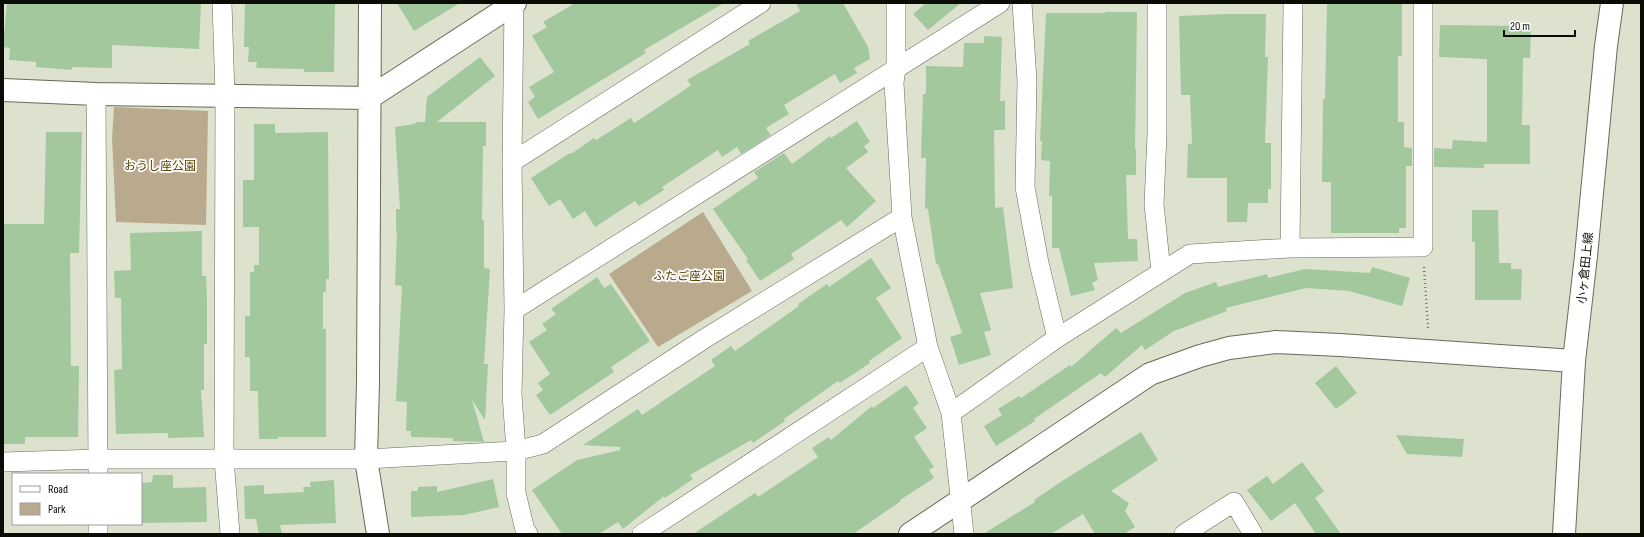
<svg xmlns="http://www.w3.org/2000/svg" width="1644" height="537" viewBox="0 0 1644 537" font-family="'Sofia Sans Condensed','Noto Sans JP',sans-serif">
	<rect width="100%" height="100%" fill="#dce2ce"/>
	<path fill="#baaa8d" d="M 114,107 L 208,111 L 206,225 L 116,222 L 112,138 Z
		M 703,212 L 752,291 L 658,347 L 609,274 Z"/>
	<path fill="#a3c89d" d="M 7,3 L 201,3 L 199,49 L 112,45 L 112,68 L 72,67 L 72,70 L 36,67 L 36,62 L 9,60 L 10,48 L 3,47 Z
		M 245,3 L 335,3 L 334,72 L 304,72 L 304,69 L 256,68 L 257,62 L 248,62 L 249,47 L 244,47 Z
		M 397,3 L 460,3 L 414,31 Z
		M 575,3 L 724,3 L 644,50 L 646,53 L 538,119 L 528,102 L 535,97 L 529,87 L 554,72 L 532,36 L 547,27 L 543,22 Z
		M 796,3 L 843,3 L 868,47 L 870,59 L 854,68 L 857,73 L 840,83 L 835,74 L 784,105 L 789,114 L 766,128 L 771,135 L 741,154 L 737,147 L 722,157 L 718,150 L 662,187 L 664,190 L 639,206 L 635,201 L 595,227 L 585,211 L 573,219 L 560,199 L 549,206 L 531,178 L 570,153 L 571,154 L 594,138 L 596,140 L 631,118 L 634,123 L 680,93 L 691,85 L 687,80 L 750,44 L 748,41 L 800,11 Z
		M 926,3 L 961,3 L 928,30 L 913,14 Z
		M 1402,3 L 1402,56 L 1398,56 L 1398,122 L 1404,122 L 1404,147 L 1412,148 L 1412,166 L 1406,166 L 1406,228 L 1399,228 L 1399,233 L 1331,233 L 1331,182 L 1322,182 L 1323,99 L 1325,99 L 1327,4 Z
		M 1105,12 L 1137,12 L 1135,149 L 1136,149 L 1136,175 L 1126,175 L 1128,239 L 1137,239 L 1138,261 L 1094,263 L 1098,280 L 1092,283 L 1095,290 L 1071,296 L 1059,248 L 1052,248 L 1052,196 L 1049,196 L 1050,161 L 1041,160 L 1042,141 L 1040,141 L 1046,13 L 1105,13 Z
		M 1227,14 L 1266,14 L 1265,57 L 1268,57 L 1265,143 L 1271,143 L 1271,189 L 1268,189 L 1268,203 L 1248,203 L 1247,222 L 1227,222 L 1227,178 L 1187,178 L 1188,144 L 1192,144 L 1190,95 L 1181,95 L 1179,16 Z
		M 1440,25 L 1531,26 L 1530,58 L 1523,58 L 1522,125 L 1530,125 L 1530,164 L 1484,164 L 1484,168 L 1434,167 L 1434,148 L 1452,149 L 1453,140 L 1487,142 L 1487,59 L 1439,57 Z
		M 984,36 L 1002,37 L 1000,101 L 1005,101 L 1005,130 L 994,130 L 995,208 L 1003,207 L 1013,288 L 980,293 L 991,330 L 984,332 L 991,355 L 959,365 L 950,337 L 962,333 L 938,264 L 936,264 L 928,209 L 925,208 L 926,158 L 921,158 L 923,94 L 926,94 L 926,66 L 963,67 L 964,43 L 984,43 Z
		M 480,57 L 495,76 L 437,122 L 486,122 L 486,146 L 483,146 L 482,220 L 484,220 L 484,268 L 490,269 L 484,364 L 488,364 L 485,420 L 472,400 L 484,442 L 453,441 L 453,438 L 411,437 L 411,431 L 406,431 L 407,402 L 396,401 L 402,286 L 395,285 L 397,231 L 396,231 L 396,209 L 400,209 L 395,127 L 414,124 L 417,122 L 425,122 L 427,97 Z
		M 857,121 L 870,142 L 864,146 L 868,152 L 846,168 L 876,201 L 847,227 L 841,220 L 791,254 L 794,259 L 760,281 L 746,260 L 748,259 L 713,209 L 758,178 L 754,172 L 784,153 L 792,164 L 830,136 L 831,138 Z
		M 254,124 L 275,124 L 275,133 L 328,132 L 329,279 L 326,279 L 326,292 L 323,292 L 323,329 L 326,329 L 326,437 L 278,437 L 278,439 L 259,439 L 258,391 L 250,391 L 250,357 L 245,357 L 245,316 L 250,316 L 250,272 L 254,272 L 254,265 L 259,265 L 259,227 L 243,227 L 243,180 L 254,180 Z
		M 46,132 L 82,132 L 79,253 L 70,253 L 71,366 L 79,366 L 78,437 L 25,437 L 25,444 L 3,444 L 3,224 L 44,224 Z
		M 1472,210 L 1498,210 L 1499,263 L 1511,263 L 1511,269 L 1522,269 L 1521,300 L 1475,300 L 1475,242 L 1472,242 Z
		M 202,231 L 202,276 L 206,276 L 207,300 L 207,344 L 204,344 L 204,390 L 201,390 L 204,437 L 168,438 L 168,433 L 116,434 L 114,370 L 122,369 L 121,298 L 115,298 L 114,271 L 131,270 L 130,233 Z
		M 871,258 L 891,288 L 876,298 L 902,338 L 869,361 L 870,363 L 840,383 L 838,381 L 784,419 L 785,421 L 753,443 L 751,440 L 690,475 L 693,479 L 665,498 L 664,496 L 623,529 L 618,522 L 599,534 L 562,534 L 532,490 L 577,460 L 620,450 L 620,447 L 583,445 L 638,409 L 642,415 L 715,366 L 711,360 L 731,346 L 735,351 L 799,306 L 798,304 L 827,284 L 829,287 Z
		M 1372,267 L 1410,278 L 1402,306 L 1349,291 L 1306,288 L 1226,308 L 1227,311 L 1174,331 L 1145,350 L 1142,345 L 1105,377 L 1101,373 L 1034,419 L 1035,421 L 996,446 L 984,426 L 1002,415 L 998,409 L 1019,396 L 1021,398 L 1070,365 L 1071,367 L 1116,328 L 1121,333 L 1185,293 L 1216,282 L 1218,287 L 1267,274 L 1268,278 L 1305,269 L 1370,273 Z
		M 597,277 L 604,288 L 611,284 L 650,341 L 611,367 L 614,372 L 550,415 L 536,395 L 543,390 L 538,383 L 550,374 L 529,342 L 547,330 L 542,324 L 556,314 L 551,309 Z
		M 1336,366 L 1357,393 L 1336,409 L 1315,383 Z
		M 906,385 L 919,403 L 913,408 L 927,428 L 914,437 L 934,467 L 929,470 L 934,478 L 900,500 L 901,501 L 853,534 L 693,534 L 755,493 L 758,497 L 818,457 L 812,448 L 829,437 L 831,440 L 872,406 L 873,408 Z
		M 1141,432 L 1158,460 L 1111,491 L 1129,503 L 1125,511 L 1135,527 L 1124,534 L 1095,534 L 1083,514 L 1051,534 L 983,534 L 1035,502 L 1034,500 L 1062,481 Z
		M 1396,435 L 1464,439 L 1462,457 L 1407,454 Z
		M 1302,462 L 1324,491 L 1315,498 L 1341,534 L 1316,534 L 1295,503 L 1271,521 L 1247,490 L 1267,476 L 1273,484 Z
		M 153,475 L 173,475 L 173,488 L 206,487 L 207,522 L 141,523 L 141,483 L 152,482 Z
		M 493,479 L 499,507 L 464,515 L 411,517 L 411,491 L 418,491 L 418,487 L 437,486 L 437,492 Z
		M 334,480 L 336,523 L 280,525 L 282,534 L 259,534 L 256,519 L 245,519 L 244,486 L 264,485 L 264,494 L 304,492 L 303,487 L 311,487 L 310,482 Z"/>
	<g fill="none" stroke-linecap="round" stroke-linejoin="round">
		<defs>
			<path id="minor" d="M 222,3 L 225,95 L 224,459 L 230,534
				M 514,3 L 512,162 L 514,310 L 512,394 L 516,451 L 516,493 L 525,530 L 528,534
				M 896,3 L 896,68 L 894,83 L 902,217 L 928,347 L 951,413 L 964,534
				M 1022,3 L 1027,81 L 1025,187 L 1039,263 L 1057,338
				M 1157,3 L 1157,134 L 1154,204 L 1161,272
				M 96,94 L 98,474
				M 512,162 L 761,3
				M 1290,248 L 1423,247 L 1423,3
				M 514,310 L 1000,3
				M 951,413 L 1057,338 L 1190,254 L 1290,248 L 1293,3
				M 3,462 L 98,459 L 366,459 L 516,451 L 543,444 L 704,339 L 902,217
				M 98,524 L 98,534
				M 642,534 L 928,347
				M 1184,534 L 1234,502 L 1253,534"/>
			<path id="tertiary" d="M 370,3 L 368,382 L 366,459 L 378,534
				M 3,90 L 96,94 L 369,98 L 515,3
				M 910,534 L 1150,374 L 1200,356 L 1229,348 L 1276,342 L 1340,345 L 1574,361"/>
			<path id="secondary" d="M 1564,534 L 1574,361 L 1586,256 L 1606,46 L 1612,3"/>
		</defs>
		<use href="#minor" stroke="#666b5a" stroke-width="20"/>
		<use href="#tertiary" stroke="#666b5a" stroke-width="24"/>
		<use href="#secondary" stroke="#666b5a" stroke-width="24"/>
		<path stroke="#75786b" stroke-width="2.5" stroke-dasharray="1 3" stroke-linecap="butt" d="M 1424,267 L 1428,328"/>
		<use href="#minor" stroke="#fff" stroke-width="19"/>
		<use href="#tertiary" stroke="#fff" stroke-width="22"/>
		<use href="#secondary" stroke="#fff" stroke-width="22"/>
	</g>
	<g text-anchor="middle" stroke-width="3.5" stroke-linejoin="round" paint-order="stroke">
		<g font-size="12" fill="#5a4101" stroke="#fff">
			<text x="160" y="170">おうし座公園</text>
			<text x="689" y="280">ふたご座公園</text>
		</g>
		<g font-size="12" fill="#0b0c06" stroke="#fff">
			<text transform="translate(1585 268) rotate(-84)" y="4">小ヶ倉田上線</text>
		</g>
	</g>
	<rect width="1644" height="537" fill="none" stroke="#0b0c06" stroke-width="8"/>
	<rect x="12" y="473" width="130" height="52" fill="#ffffff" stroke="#9d9e9b"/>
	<rect x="20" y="486" width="20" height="6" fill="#ffffff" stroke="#9d9e9b"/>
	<text x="48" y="493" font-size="12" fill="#0b0c06">Road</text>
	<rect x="20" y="503" width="20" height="12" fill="#baaa8d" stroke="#9d9e9b"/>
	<text x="48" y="513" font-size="12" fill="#0b0c06">Park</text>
	<path d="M1504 30v6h71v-6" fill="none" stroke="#0b0c06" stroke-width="2"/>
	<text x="1510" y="30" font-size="12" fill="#0b0c06" stroke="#ffffff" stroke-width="3" paint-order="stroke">20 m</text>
</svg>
